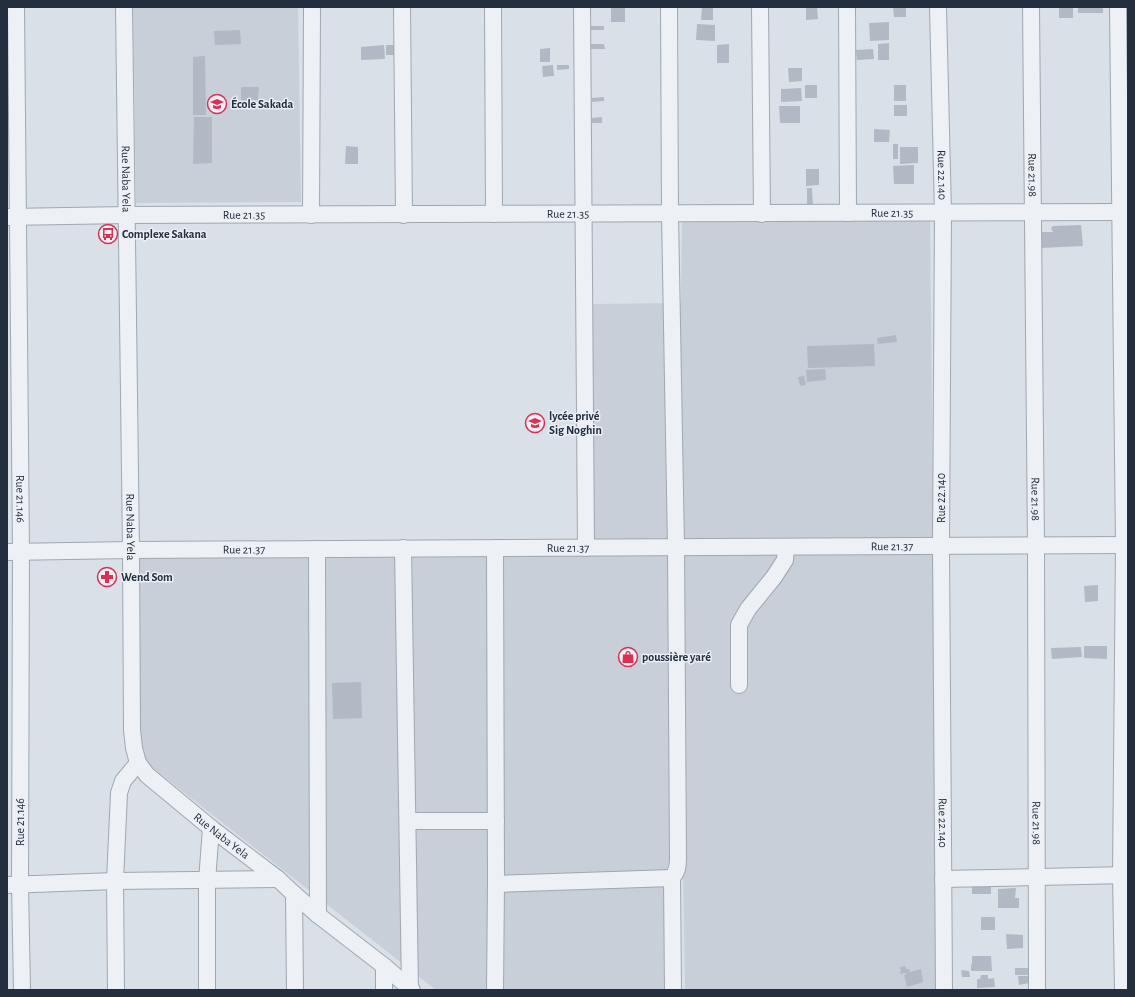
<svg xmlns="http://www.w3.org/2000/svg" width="1135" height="997" viewBox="0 0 1135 997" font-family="'Alegreya Sans',sans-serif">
	<rect width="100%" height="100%" fill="#dae0e7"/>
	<path fill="#c8cfd9" d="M 133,7 L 298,7 L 301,202 L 136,203 Z
		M 930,215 L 938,990 L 685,990 L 683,871 L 501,876 L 500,555 L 590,553 L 589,304 L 681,303 L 682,219 Z
		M 490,552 L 492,889 L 675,883 L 675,990 L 436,990 L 149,765 L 142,754 L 139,743 L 137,556 Z"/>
	<path fill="#b1b9c4" d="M 611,7 L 625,7 L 625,22 L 611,22 Z
		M 702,7 L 713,7 L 713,20 L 701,20 Z
		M 806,7 L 817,7 L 818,19 L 806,20 Z
		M 893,7 L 906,7 L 906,17 L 894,17 Z
		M 1059,7 L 1073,7 L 1073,18 L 1059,18 Z
		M 1078,7 L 1103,7 L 1103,13 L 1078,13 Z
		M 889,22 L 889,40 L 870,41 L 869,23 Z
		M 697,24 L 715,25 L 715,41 L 696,40 Z
		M 591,26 L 604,26 L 604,30 L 591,30 Z
		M 240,30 L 241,44 L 215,45 L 214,31 Z
		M 889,43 L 889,60 L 878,60 L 878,44 Z
		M 591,44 L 604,44 L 605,49 L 591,49 Z
		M 729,44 L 729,63 L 717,63 L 717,45 Z
		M 384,45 L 385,59 L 361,60 L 361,47 Z
		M 386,45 L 395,45 L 395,55 L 386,55 Z
		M 550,48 L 550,62 L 540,62 L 540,49 Z
		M 873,49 L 874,59 L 857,60 L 856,50 Z
		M 205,56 L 206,115 L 193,115 L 193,57 Z
		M 553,65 L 554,76 L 543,77 L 542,66 Z
		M 557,65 L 569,65 L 569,69 L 557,70 Z
		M 788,68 L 802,68 L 802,81 L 789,82 Z
		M 805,85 L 817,85 L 817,98 L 805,98 Z
		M 894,85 L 906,85 L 906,101 L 894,101 Z
		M 241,87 L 259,87 L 258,100 L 241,101 Z
		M 801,88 L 802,101 L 781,102 L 781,89 Z
		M 604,97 L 604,101 L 592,102 L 592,98 Z
		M 894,105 L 907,105 L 907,116 L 894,116 Z
		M 779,106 L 800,106 L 800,123 L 780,123 Z
		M 194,117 L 212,117 L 212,163 L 193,164 Z
		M 602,117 L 602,123 L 592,123 L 592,118 Z
		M 874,129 L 890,130 L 889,142 L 874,142 Z
		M 893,144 L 898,144 L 898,159 L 893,159 Z
		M 346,146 L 358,147 L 358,164 L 345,164 Z
		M 900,147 L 918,147 L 918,163 L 900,164 Z
		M 914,165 L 914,184 L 894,184 L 893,166 Z
		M 806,169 L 819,169 L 819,185 L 806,186 Z
		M 807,188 L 812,188 L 813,207 L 807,207 Z
		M 1081,225 L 1083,246 L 1041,248 L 1040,232 L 1053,232 L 1051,228 L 1053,226 Z
		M 896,335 L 897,342 L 878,344 L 877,338 Z
		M 874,344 L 875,366 L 808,368 L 807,346 Z
		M 825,369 L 826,380 L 807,382 L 806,370 Z
		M 804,376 L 806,385 L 800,386 L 798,377 Z
		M 1098,585 L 1098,601 L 1085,602 L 1084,586 Z
		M 1084,646 L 1107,646 L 1107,659 L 1084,658 Z
		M 1081,647 L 1082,657 L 1052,659 L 1051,648 Z
		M 361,682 L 362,718 L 333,719 L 332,683 Z
		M 972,886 L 991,886 L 991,894 L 972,894 Z
		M 1016,888 L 1015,898 L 1019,898 L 1019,908 L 998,908 L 998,889 Z
		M 981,917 L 995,917 L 995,930 L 981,930 Z
		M 1006,934 L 1023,935 L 1023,948 L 1007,949 Z
		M 972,956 L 991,956 L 992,971 L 971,971 L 971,965 L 972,964 Z
		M 905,966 L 906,969 L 909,969 L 910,972 L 921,969 L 923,982 L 907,987 L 904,975 L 906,975 L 906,973 L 900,974 L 900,972 L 901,971 L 900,967 Z
		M 1015,968 L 1029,968 L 1029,975 L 1015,975 Z
		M 961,970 L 969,971 L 970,977 L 962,977 Z
		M 981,975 L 988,975 L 988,979 L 994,978 L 995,987 L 977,988 L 977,979 L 980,979 Z
		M 1018,976 L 1029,976 L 1029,983 L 1019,985 Z"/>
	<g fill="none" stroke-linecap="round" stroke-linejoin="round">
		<defs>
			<g id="minor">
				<path id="s1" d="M 16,7 L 21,552 L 20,885 L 22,990"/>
				<path id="s2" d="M 124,7 L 131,550 L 132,730 L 134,748 L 138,763 L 147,775 L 211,828 L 278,879 L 294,894 L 318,915 L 384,966 L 412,990"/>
				<path d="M 402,7 L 404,215"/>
				<path d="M 493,7 L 494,214"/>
				<path d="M 582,7 L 586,548"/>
				<path d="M 669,7 L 670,214 L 676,547 L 678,859 C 678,867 677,872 672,878 L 673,990"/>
				<path d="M 760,7 L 762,214"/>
				<path d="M 847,7 L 848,213"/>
				<path id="s3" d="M 938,7 L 943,213 L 941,546 L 944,990"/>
				<path id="s4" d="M 1031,7 L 1036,545 L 1037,990"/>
				<path d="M 1118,7 L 1124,545 L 1121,875 L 1123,990"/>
				<path d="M 311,215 L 312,7"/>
				<path id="s5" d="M 7,217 L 127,215 L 1128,212"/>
				<path d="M 403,548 L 410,989"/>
				<path d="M 495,548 L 496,884 L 495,990"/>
				<path d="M 317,549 L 318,915"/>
				<path id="s6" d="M 7,552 L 131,550 L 1128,545"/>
				<path d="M 739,685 L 739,625 L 748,609 L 774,577 L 785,560 L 786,547"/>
				<path d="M 408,821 L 496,821"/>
				<path d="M 943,879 L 1128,875"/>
				<path d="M 496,884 L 672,878"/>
				<path d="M 7,885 L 115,881 L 278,879"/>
				<path d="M 294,894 L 295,990"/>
				<path d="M 384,966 L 384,990"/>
				<path d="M 116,990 L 115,881 L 119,793 L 123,781 L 138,763"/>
				<path d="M 207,990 L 207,881 L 211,828"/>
			</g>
		</defs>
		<use href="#minor" stroke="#9fa7b1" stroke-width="18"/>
		<use href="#minor" stroke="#edf0f5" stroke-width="16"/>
	</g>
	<defs>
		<symbol id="school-ring" viewBox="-11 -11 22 22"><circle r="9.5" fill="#eaeff5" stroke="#db3052" stroke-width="1.5"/><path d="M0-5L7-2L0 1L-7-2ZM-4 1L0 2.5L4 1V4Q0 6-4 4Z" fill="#db3052"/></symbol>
		<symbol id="bus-ring" viewBox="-11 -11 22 22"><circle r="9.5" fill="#eaeff5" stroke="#db3052" stroke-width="1.5"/><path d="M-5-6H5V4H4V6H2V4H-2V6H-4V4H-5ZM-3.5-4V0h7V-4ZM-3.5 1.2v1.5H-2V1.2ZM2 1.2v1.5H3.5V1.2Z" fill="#db3052"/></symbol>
		<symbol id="pharmacy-ring" viewBox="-11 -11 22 22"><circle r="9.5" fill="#eaeff5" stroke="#db3052" stroke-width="1.5"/><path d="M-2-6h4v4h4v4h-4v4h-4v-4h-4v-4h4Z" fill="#db3052"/></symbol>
		<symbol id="shop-ring" viewBox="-11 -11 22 22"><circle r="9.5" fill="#eaeff5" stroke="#db3052" stroke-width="1.5"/><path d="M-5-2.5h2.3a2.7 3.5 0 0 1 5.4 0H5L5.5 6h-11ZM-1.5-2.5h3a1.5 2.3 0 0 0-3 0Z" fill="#db3052"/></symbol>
	</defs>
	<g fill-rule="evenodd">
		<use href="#school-ring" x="206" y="93" width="22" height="22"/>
		<use href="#bus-ring" x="97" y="223" width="22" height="22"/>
		<use href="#school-ring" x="524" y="412" width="22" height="22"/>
		<use href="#pharmacy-ring" x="96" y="566" width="22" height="22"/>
		<use href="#shop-ring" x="617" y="646" width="22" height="22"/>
	</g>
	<g text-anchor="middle" stroke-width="3" stroke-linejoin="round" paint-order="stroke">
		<g font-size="12" font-weight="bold" fill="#232e3e" stroke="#eaeff5" text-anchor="start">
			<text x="231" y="108">École Sakada</text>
			<text x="122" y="238">Complexe Sakana</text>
			<text x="549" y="420">lycée privé<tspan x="549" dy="14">Sig Noghin</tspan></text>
			<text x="121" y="581">Wend Som</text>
			<text x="642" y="661">poussière yaré</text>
		</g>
		<g font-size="12" fill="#232e3e" stroke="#eaeff5">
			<text dy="4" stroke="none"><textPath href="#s3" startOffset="168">Rue 22.140</textPath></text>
			<text dy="4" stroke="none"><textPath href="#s4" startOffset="168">Rue 21.98</textPath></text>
			<text dy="4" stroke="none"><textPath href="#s2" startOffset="172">Rue Naba Yela</textPath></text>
			<text dy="4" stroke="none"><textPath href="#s5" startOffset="885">Rue 21.35</textPath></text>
			<text dy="4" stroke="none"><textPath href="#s5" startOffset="561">Rue 21.35</textPath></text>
			<text dy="4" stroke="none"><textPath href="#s5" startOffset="237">Rue 21.35</textPath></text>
			<text transform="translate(941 498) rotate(-90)" y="4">Rue 22.140</text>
			<text dy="4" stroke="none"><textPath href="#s4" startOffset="492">Rue 21.98</textPath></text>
			<text dy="4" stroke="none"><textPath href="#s1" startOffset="492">Rue 21.146</textPath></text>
			<text dy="4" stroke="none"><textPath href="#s2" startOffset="520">Rue Naba Yela</textPath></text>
			<text dy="4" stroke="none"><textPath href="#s6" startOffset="885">Rue 21.37</textPath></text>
			<text dy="4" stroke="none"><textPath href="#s6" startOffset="561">Rue 21.37</textPath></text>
			<text dy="4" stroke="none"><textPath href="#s6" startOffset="237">Rue 21.37</textPath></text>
			<text transform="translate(20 822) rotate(-90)" y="4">Rue 21.146</text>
			<text dy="4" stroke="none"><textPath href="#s3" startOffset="816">Rue 22.140</textPath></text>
			<text dy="4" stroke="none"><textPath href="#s4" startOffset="816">Rue 21.98</textPath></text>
			<text dy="4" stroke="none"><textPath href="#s2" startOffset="868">Rue Naba Yela</textPath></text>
		</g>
	</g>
	<rect width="1135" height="997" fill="none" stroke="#232e3e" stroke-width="16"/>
</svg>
